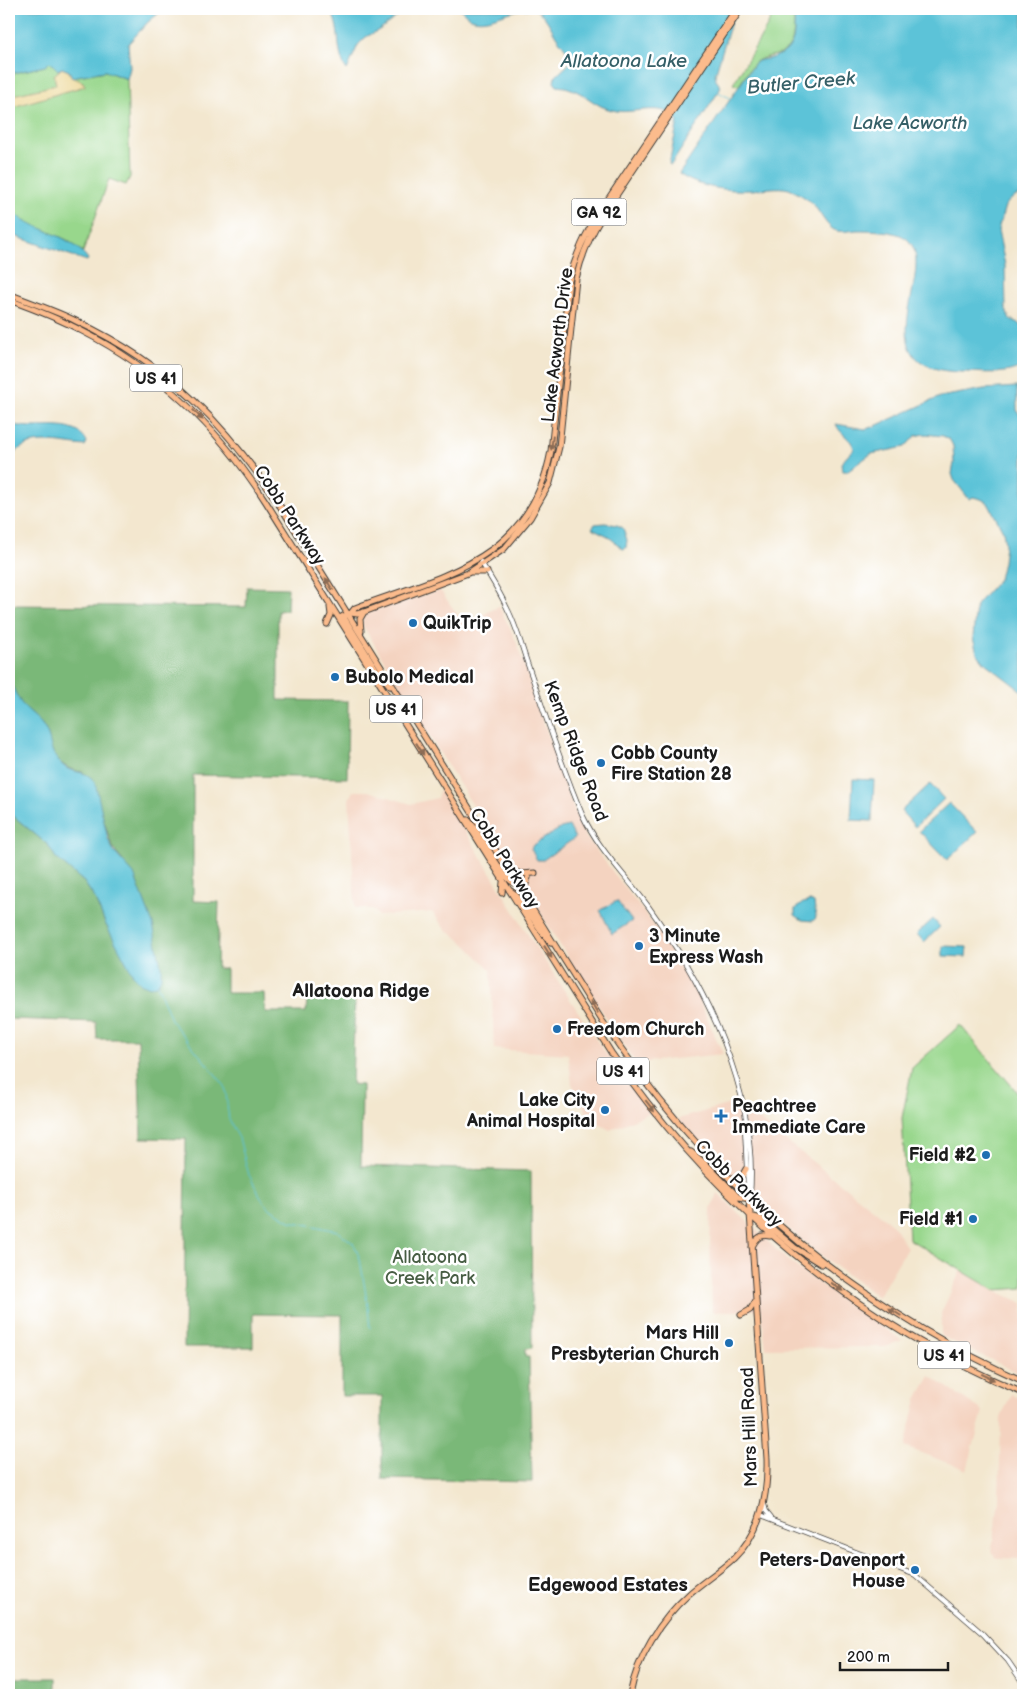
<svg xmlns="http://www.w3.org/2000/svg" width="1032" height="1704" viewBox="0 0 1032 1704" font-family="'Balsamiq Sans',sans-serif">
	<rect width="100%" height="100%" fill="#fff"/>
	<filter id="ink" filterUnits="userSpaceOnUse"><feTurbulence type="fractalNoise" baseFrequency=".02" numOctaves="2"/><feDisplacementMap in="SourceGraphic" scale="10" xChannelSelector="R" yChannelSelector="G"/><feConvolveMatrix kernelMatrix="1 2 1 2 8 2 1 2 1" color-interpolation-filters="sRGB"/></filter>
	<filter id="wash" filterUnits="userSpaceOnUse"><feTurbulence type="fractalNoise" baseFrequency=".0096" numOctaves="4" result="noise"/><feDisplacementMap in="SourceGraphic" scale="20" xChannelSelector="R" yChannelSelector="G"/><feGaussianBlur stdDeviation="1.12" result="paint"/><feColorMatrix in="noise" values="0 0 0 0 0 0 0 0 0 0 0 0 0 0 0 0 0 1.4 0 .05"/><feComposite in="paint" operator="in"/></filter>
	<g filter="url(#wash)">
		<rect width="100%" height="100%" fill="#f3e7cf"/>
		<path fill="#f4d3c0" d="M 440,590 L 465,625 L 499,606 L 516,641 L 570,799 L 586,837 L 660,933 L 697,995 L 723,1054 L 636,1063 L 587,988 L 440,753 L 362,624 L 364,613 Z
			M 440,789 L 527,933 L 599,1044 L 649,1113 L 610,1130 L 590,1119 L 572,1084 L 568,1054 L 494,1049 L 491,970 L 464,943 L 445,929 L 432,912 L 378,916 L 373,909 L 355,908 L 349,799 L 353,791 L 368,791 L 411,804 L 437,798 Z
			M 737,1102 L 893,1225 L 907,1248 L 878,1297 L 815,1251 L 767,1210 L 731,1175 L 678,1119 Z
			M 718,1193 L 787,1260 L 849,1305 L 902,1340 L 885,1347 L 766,1348 L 761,1310 L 712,1312 L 710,1245 L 711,1208 Z
			M 961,1270 L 994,1290 L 1023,1303 L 1023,1375 L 941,1336 L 941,1313 Z
			M 930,1376 L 983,1411 L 967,1470 L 905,1447 L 917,1399 Z
			M 1011,1394 L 1023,1399 L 1023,1559 L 997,1558 L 991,1552 L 999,1502 L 1001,1418 Z"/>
		<path fill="#98d78c" stroke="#5a7a54" d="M 774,9 L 795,9 C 792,23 799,47 779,54 C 773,56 763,57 757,61 C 749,67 745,79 738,86 L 733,84 L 767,27 Z
			M 50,61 L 58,70 L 69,71 L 72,77 L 105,71 L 127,79 L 130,177 L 126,185 L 109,179 L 83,252 L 67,240 L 28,223 L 9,209 L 9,74 L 45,66 Z
			M 960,1025 L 1023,1099 L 1023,1288 L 994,1290 L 909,1239 L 902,1118 L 912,1068 Z"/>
		<path fill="#7ab878" stroke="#4b6a4a" d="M 247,587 L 288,588 L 287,610 L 278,611 L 278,700 L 348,701 L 347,778 L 193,775 L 193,901 L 219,902 L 217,968 L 226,969 L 226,993 L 264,993 L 265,1012 L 306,1012 L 307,998 L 355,998 L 352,1084 L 362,1085 L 361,1166 L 531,1171 L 532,1348 L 525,1349 L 525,1357 L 529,1357 L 532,1482 L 382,1479 L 382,1396 L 342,1396 L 342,1315 L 253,1314 L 253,1347 L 184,1347 L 186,1139 L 141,1138 L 138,1039 L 97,1039 L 96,1022 L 9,1019 L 9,809 L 12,815 L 48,845 L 56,858 L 84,882 L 94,897 L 106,925 L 119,947 L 124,862 C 110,847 111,842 105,824 C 99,806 90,789 83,772 C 69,771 57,763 51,749 C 48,743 49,736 46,731 C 40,718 25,712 18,699 C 3,672 9,636 9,605 L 246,607 Z
			M 9,1678 L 55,1678 L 55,1695 L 9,1695 Z"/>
		<path fill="#eeda9e" stroke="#857b5d" d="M 62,68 L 69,71 L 72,77 L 83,82 L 85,86 L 9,108 L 9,96 L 56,85 L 54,75 Z"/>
		<path fill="#5bc3d8" stroke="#3c707a" d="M 9,9 L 164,9 L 148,22 L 128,44 L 130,68 L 127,79 L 105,71 L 72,77 L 69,71 L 62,68 L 58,70 L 50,62 L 45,66 L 9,74 Z
			M 329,9 L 407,9 L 379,30 L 366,37 L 358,45 L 347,70 C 334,53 343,26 329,9 Z
			M 460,9 L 735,9 L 715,75 L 716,80 L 721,87 L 719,91 L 671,165 L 669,164 L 678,121 C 665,101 636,114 617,111 C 592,108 583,87 557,86 L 554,82 L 555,77 L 571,62 C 570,52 562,45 556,36 C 551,28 546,16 538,11 C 519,1 488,28 469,17 C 466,15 463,11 460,9 Z
			M 796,9 L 1023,9 L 1023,192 L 1010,200 L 1005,206 L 998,230 L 1005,265 L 1006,310 L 1010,319 L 1018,323 L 1023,328 L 1022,366 C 1006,376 982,372 963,372 C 856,371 942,269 907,239 C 897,230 869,230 856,230 C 850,231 842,232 837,231 C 827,229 819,210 812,203 C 806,198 797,192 789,189 C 778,186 764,189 752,190 C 728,191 699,188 679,174 L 755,63 C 761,58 770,60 777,56 C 801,46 791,28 796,9 Z
			M 9,209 C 32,231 69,232 88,259 L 87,261 L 9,234 Z
			M 1017,387 L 1017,410 L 1023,421 L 1023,692 L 985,663 L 977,653 L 973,638 L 976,605 L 999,579 L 1003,562 L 1005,544 L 1003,531 L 988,503 L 981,499 L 973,497 L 969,499 L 954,480 L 952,474 L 954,463 L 953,446 L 950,440 L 943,436 L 924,434 L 915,436 L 905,447 L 871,454 L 847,471 L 842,471 L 841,463 L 854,449 C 852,438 840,435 836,424 L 865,429 L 873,427 L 940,397 L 984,389 Z
			M 9,425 C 17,425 25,427 33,427 C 50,427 79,423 87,442 L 85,446 C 62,444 27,434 13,456 L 14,470 L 9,481 Z
			M 605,523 L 617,525 L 623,528 L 627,540 L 626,548 L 623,549 L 608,536 L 592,528 L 595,524 Z
			M 9,675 C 13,688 17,699 26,709 C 33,716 41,721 45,729 C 53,743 48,754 65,767 C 76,775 84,768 95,782 L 108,839 L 114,852 L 134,874 L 153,924 L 161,967 L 161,978 L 158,984 L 150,987 L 140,983 L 133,975 L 106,925 L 94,897 L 84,882 L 56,858 L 48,845 L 12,815 L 9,809 Z
			M 853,779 L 874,780 L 872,821 L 851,820 Z
			M 930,784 L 944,799 L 915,827 L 901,811 Z
			M 949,803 L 977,832 L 947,860 L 919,831 Z
			M 569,826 L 575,838 L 543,860 L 537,860 L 531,849 L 533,845 L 561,828 Z
			M 617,901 L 632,921 L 612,934 L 600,910 Z
			M 810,901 L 814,903 L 816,918 L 813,921 L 802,920 L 795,915 L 795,909 L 803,903 Z
			M 933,919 L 940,927 L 924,942 L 917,934 Z
			M 943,946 L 967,947 L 966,957 L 943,956 Z"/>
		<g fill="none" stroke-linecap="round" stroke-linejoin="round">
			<path stroke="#5bc3d8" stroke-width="1" d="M 718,92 L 732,99
				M 157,984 L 172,1022 L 225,1086 L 229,1120 L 239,1138 L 249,1175 L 264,1203 L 272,1210 L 290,1221 L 338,1231 L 354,1244 L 360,1259 L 368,1307 L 370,1328"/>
		</g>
	</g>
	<g filter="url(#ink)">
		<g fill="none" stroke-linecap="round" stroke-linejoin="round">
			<defs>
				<path id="minor" d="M 481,562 C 490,577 500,592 507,608 C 517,627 522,648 529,668 C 546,717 562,767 582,814 C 598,849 626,876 648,906 C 707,988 759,1094 750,1197
					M 745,1132 L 748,1192
					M 748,1134 L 754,1125
					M 764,1504 L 766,1511 L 771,1517
					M 761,1515 L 915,1575 L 983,1634 L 1008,1661 L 1023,1683"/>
				<path id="major" d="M 9,294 C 31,303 54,310 76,321 C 170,365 228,426 284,512 L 603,1022 C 709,1182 849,1303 1023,1381
					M 9,300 C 34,309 58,318 82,331 C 159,370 220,430 266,502 L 612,1054 C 714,1203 856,1323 1023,1393
					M 471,572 L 487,572
					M 351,613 L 357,614 L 364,612 L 468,573 L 504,549 L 530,518 L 550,483 L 559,447 L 576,279 C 581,257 589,238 601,218 L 741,9
					M 343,616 L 376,669 L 390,686
					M 339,618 L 351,613 L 355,608 C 444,575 531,560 551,451 L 569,281 C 576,254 585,234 601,210 L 736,9
					M 327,624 L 331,615 L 330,607
					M 361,631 L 360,619 L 364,612
					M 468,820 C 484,836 498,874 514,883
					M 507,869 L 521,874 L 535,873
					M 509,890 C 522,896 538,930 551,943
					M 502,893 L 503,882
					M 525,896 L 524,889 L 528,878
					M 691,1152 L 709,1167 L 738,1197 L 749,1199
					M 729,1178 L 741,1178 L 746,1169
					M 750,1216 L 761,1219 L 794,1247 L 821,1264
					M 752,1247 C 756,1238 761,1234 770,1236
					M 741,1315 L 750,1310 L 755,1302
					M 630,1695 C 637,1657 660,1620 689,1594 C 704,1581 720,1571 734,1558 C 761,1532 768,1495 767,1459 L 749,1199"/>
			</defs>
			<use href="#minor" stroke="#3c3a37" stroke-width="5.5"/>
			<use href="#major" stroke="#3c3a37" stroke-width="7"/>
			<use href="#minor" stroke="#fff" stroke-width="4"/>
			<use href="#major" stroke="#fbbb8c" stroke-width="5"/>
		</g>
		<defs><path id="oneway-solid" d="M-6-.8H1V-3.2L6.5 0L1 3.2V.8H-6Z" transform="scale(1.25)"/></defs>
		<g fill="#8c6c54">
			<use href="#oneway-solid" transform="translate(198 415) rotate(46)"/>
			<use href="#oneway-solid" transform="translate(552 443) rotate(97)"/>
			<use href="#oneway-solid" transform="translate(329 584) rotate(-122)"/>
			<use href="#oneway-solid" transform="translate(420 749) rotate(58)"/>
			<use href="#oneway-solid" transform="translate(548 952) rotate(58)"/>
			<use href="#oneway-solid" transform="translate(594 1007) rotate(-122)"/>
			<use href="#oneway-solid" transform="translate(650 1106) rotate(52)"/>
			<use href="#oneway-solid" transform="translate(837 1287) rotate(36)"/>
			<use href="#oneway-solid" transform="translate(895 1312) rotate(-148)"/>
			<use href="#oneway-solid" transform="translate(988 1377) rotate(25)"/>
		</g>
	</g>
	<g fill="#1f6fb2" stroke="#fff" stroke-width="2">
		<circle cx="413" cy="623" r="5"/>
		<circle cx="335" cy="677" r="5"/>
		<circle cx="601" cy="763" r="5"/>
		<circle cx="639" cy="946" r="5"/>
		<circle cx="557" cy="1029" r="5"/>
		<circle cx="605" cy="1110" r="5"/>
		<path d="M718.5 1108.5h5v5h5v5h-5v5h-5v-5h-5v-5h5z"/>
		<circle cx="986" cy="1155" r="5"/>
		<circle cx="973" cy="1219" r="5"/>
		<circle cx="729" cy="1343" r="5"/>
		<circle cx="915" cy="1570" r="5"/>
	</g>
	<g text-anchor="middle" stroke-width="5" stroke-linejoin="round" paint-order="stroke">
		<g fill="#fff" stroke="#606060" stroke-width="1">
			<rect x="571.5" y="198.5" width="55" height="27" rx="4"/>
			<rect x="130" y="364.5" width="52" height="27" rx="4"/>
			<rect x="370" y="695.5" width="52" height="27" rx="4"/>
			<rect x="597" y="1057.5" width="52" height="27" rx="4"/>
			<rect x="918" y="1341.5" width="52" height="27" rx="4"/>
		</g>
		<g font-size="16" font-weight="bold" fill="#1c1c1c">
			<text x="599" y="218">GA 92</text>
			<text x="156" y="384">US 41</text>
			<text x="396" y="715">US 41</text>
			<text x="623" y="1077">US 41</text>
			<text x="944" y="1361">US 41</text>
		</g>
		<g font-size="18" fill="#1c1c1c" stroke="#fff">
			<text transform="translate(557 345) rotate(-83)" y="6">Lake Acworth Drive</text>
			<text transform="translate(290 515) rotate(57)" y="6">Cobb Parkway</text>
			<text transform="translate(576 751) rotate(69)" y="6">Kemp Ridge Road</text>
			<text transform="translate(505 858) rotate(58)" y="6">Cobb Parkway</text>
			<text transform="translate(739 1183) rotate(45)" y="6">Cobb Parkway</text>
			<text transform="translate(749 1427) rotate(-92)" y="6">Mars Hill Road</text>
		</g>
		<g font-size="18" font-weight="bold" fill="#1c1c1c" stroke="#fff" text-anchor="start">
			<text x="423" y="629">QuikTrip</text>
			<text x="345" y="683">Bubolo Medical</text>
			<text x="611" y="759">Cobb County<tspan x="611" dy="21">Fire Station 28</tspan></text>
			<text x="649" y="942">3 Minute<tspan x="649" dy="21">Express Wash</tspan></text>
			<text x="567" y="1035">Freedom Church</text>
			<text x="595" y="1106" text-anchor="end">Lake City<tspan x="595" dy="21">Animal Hospital</tspan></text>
			<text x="732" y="1112">Peachtree<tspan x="732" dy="21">Immediate Care</tspan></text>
			<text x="976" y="1161" text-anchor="end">Field #2</text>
			<text x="963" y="1225" text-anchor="end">Field #1</text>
			<text x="719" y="1339" text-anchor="end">Mars Hill<tspan x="719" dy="21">Presbyterian Church</tspan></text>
			<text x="905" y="1566" text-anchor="end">Peters-Davenport<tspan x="905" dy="21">House</tspan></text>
		</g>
		<g font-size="18" fill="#475d43" stroke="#fff">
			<text x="430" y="1263">Allatoona<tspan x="430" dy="21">Creek Park</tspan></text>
		</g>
		<g font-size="19" font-style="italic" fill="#355f67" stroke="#fff">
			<text x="624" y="67">Allatoona Lake</text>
			<text transform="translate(801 82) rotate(-5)" y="7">Butler Creek</text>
			<text x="910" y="129">Lake Acworth</text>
		</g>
		<g font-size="19" font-weight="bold" fill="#1c1c1c" stroke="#fff">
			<text x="361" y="997">Allatoona Ridge</text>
			<text x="608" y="1591">Edgewood Estates</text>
		</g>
	</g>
	<rect width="1032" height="1704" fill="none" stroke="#fff" stroke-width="30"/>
	<path d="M840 1662v8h108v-8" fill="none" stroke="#1c1c1c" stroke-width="2.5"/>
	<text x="847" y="1662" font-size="15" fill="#1c1c1c" stroke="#ffffff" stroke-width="4" paint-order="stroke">200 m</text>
</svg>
